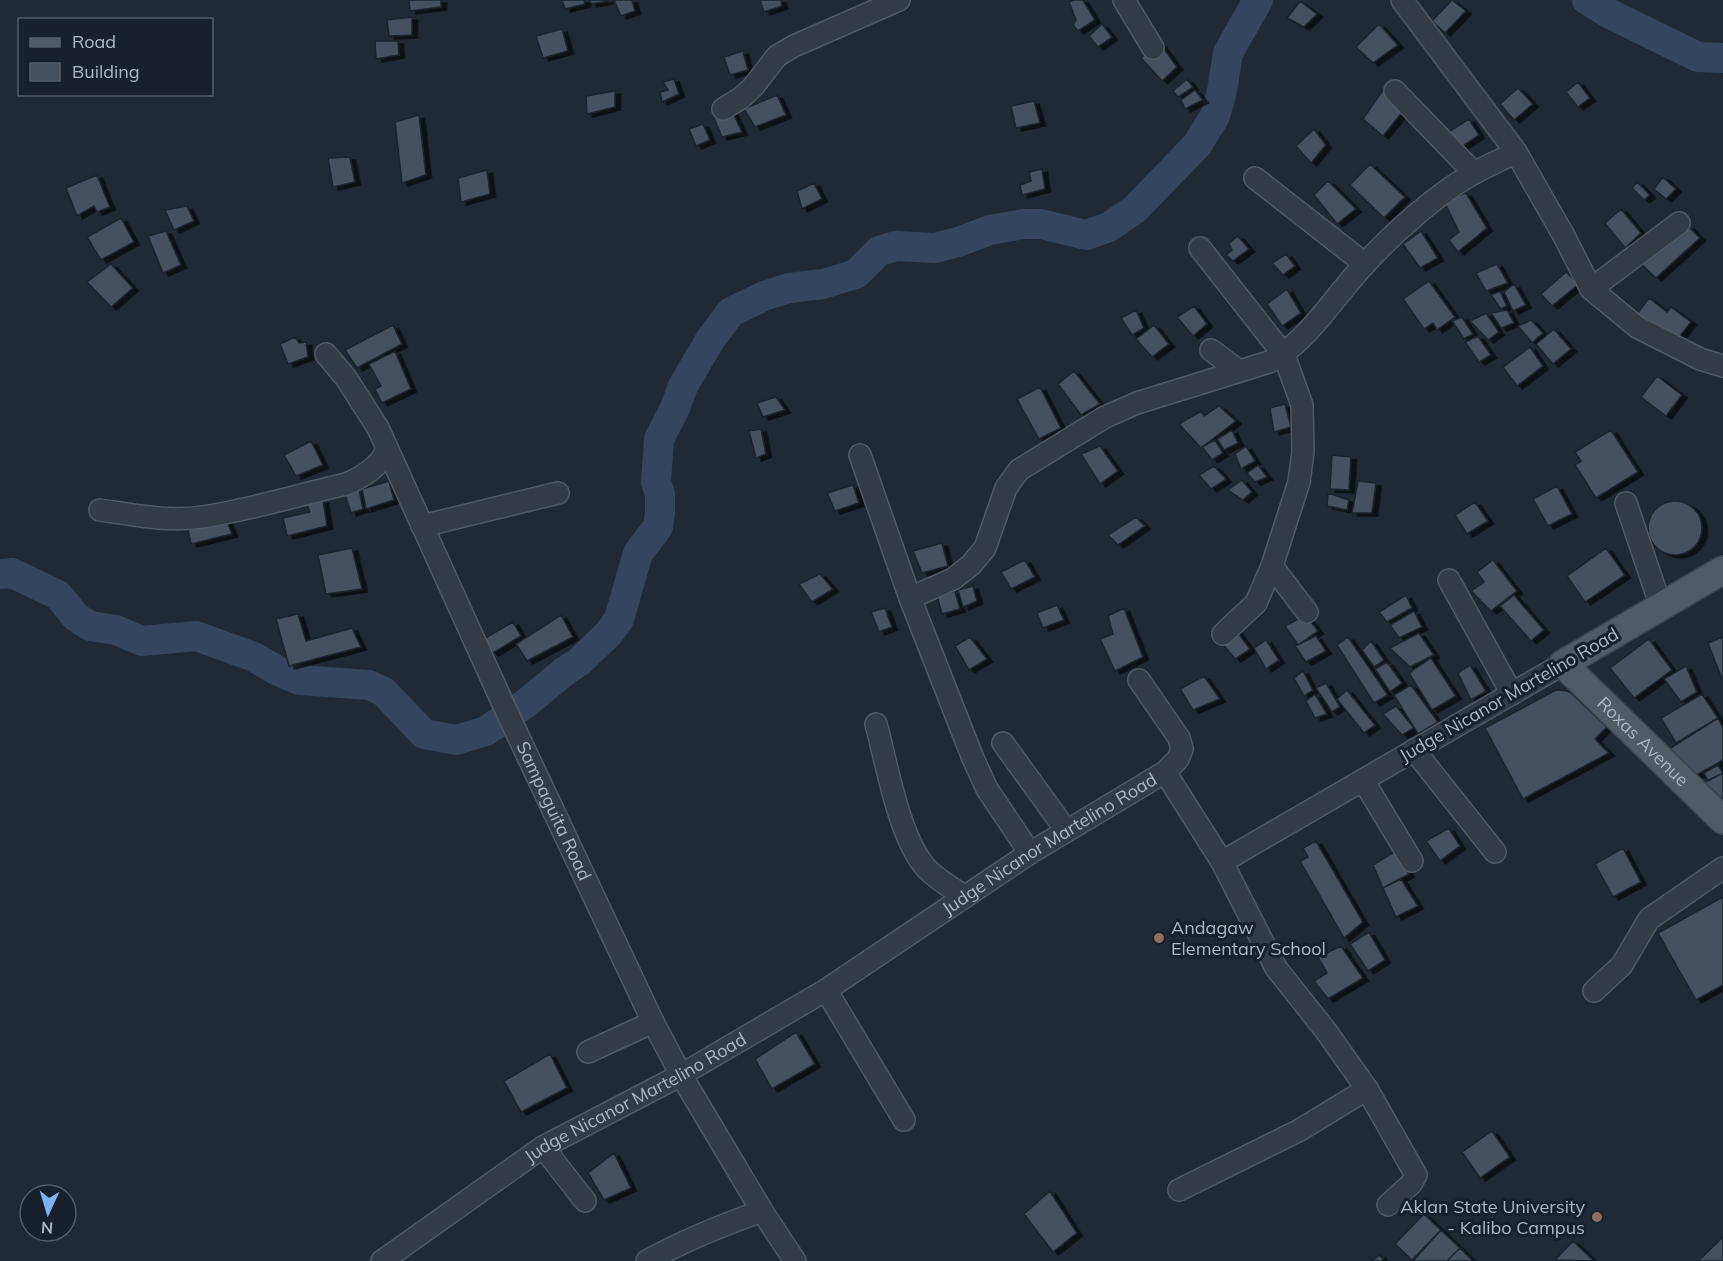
<svg xmlns="http://www.w3.org/2000/svg" width="1723" height="1261" viewBox="0 0 1723 1261" font-family="Mulish,sans-serif">
	<defs>
		<filter id="shadow"><feDropShadow dx="5.5" dy="3" stdDeviation="0" flood-color="#0009"/></filter>
	</defs>
	<rect width="100%" height="100%" fill="#1f2a36"/>
	<g fill="none" stroke-linecap="round" stroke-linejoin="round">
		<path stroke="#33465d" stroke-width="30" d="M 1587,0 L 1610,14 L 1698,57 L 1723,58
			M 0,574 L 12,573 L 58,595 L 76,617 L 90,626 L 116,630 L 142,641 L 196,636 L 254,657 L 278,671 L 299,680 L 369,685 L 384,692 L 424,734 L 456,740 L 486,731 L 525,704 L 565,671 L 579,662 L 609,633 L 619,619 L 638,553 L 658,527 L 660,512 L 660,494 L 656,482 L 659,439 L 675,408 L 683,386 L 710,340 L 731,312 L 764,296 L 789,288 L 823,284 L 856,274 L 879,251 L 896,246 L 935,248 L 958,242 L 990,230 L 1023,224 L 1041,224 L 1086,235 L 1109,227 L 1135,209 L 1197,145 L 1215,116 L 1222,91 L 1228,53 L 1258,0"/>
	</g>
	<path fill="#455160" stroke="#1a232d" stroke-width="1.5" filter="url(#shadow)" d="M 409,0 L 441,0 L 441,7 L 410,11 Z
		M 562,0 L 584,0 L 585,4 L 565,9 Z
		M 590,0 L 608,0 L 608,1 L 591,4 Z
		M 614,0 L 632,0 L 635,11 L 621,16 Z
		M 760,0 L 781,0 L 782,6 L 764,12 Z
		M 1074,0 L 1083,0 L 1095,20 L 1078,31 L 1073,25 L 1076,20 L 1069,2 Z
		M 1452,0 L 1466,11 L 1445,33 L 1432,21 Z
		M 1300,1 L 1317,14 L 1304,27 L 1287,18 Z
		M 412,17 L 412,35 L 389,36 L 387,20 Z
		M 1102,24 L 1112,37 L 1098,47 L 1089,36 Z
		M 1379,24 L 1398,45 L 1373,63 L 1356,47 Z
		M 562,29 L 568,51 L 543,58 L 536,36 Z
		M 375,41 L 398,41 L 399,55 L 376,59 Z
		M 1160,43 L 1177,67 L 1162,81 L 1141,58 Z
		M 743,51 L 748,70 L 730,75 L 724,57 Z
		M 674,79 L 679,94 L 662,102 L 660,92 L 668,90 L 663,82 Z
		M 1187,79 L 1193,87 L 1178,97 L 1173,91 Z
		M 1578,82 L 1590,98 L 1578,107 L 1566,92 Z
		M 1518,88 L 1533,104 L 1514,120 L 1500,104 Z
		M 1195,90 L 1203,100 L 1185,109 L 1181,100 Z
		M 1383,90 L 1404,110 L 1383,136 L 1363,119 Z
		M 615,91 L 615,107 L 587,114 L 586,96 Z
		M 777,95 L 786,115 L 755,127 L 744,109 Z
		M 1034,101 L 1040,123 L 1016,128 L 1011,106 Z
		M 732,111 L 742,132 L 722,137 L 714,118 Z
		M 419,115 L 426,175 L 402,183 L 395,122 Z
		M 1469,119 L 1479,135 L 1458,149 L 1447,133 Z
		M 703,124 L 710,140 L 696,146 L 689,129 Z
		M 1314,129 L 1326,145 L 1311,163 L 1296,146 Z
		M 350,157 L 355,182 L 333,187 L 328,158 Z
		M 1370,164 L 1405,197 L 1384,218 L 1350,185 Z
		M 1042,169 L 1045,189 L 1022,195 L 1020,185 L 1031,181 L 1029,172 Z
		M 487,170 L 490,194 L 461,202 L 458,178 Z
		M 97,175 L 110,207 L 97,212 L 94,206 L 77,216 L 66,188 Z
		M 1663,177 L 1676,189 L 1666,199 L 1654,189 Z
		M 1328,181 L 1356,209 L 1337,224 L 1314,195 Z
		M 1637,182 L 1650,195 L 1644,200 L 1632,188 Z
		M 814,183 L 822,199 L 802,209 L 797,191 Z
		M 1466,193 L 1487,228 L 1458,252 L 1449,240 L 1459,232 L 1444,201 Z
		M 187,206 L 194,221 L 174,230 L 165,210 Z
		M 1621,209 L 1641,233 L 1625,248 L 1605,223 Z
		M 121,218 L 134,242 L 101,260 L 87,237 Z
		M 1688,226 L 1700,238 L 1656,278 L 1640,263 Z
		M 166,231 L 181,265 L 163,273 L 148,236 Z
		M 1421,231 L 1438,258 L 1420,268 L 1403,244 Z
		M 1238,236 L 1249,249 L 1233,261 L 1226,255 L 1232,250 L 1229,243 Z
		M 1286,254 L 1295,266 L 1283,275 L 1272,263 Z
		M 111,264 L 133,288 L 111,307 L 87,282 Z
		M 1497,264 L 1508,283 L 1486,291 L 1476,273 Z
		M 1566,272 L 1579,284 L 1552,306 L 1541,294 Z
		M 1429,281 L 1455,317 L 1437,330 L 1433,323 L 1424,329 L 1403,299 Z
		M 1514,284 L 1526,305 L 1513,311 L 1504,292 Z
		M 1287,289 L 1301,313 L 1282,326 L 1267,304 Z
		M 1500,291 L 1507,306 L 1501,309 L 1491,295 Z
		M 1649,298 L 1667,312 L 1671,307 L 1691,322 L 1677,340 L 1634,318 Z
		M 1194,306 L 1207,324 L 1193,336 L 1177,317 Z
		M 1136,310 L 1144,328 L 1132,335 L 1121,318 Z
		M 1507,310 L 1514,323 L 1501,328 L 1491,313 Z
		M 1486,313 L 1499,332 L 1488,340 L 1470,321 Z
		M 1462,317 L 1473,334 L 1464,339 L 1452,321 Z
		M 1531,320 L 1543,333 L 1532,343 L 1518,326 Z
		M 393,325 L 402,344 L 357,368 L 345,350 Z
		M 1154,325 L 1169,344 L 1152,357 L 1136,339 Z
		M 1554,329 L 1571,349 L 1553,364 L 1536,344 Z
		M 1478,336 L 1491,355 L 1479,362 L 1465,342 Z
		M 295,337 L 299,343 L 306,342 L 308,357 L 288,364 L 280,344 Z
		M 1530,347 L 1543,366 L 1517,386 L 1503,367 Z
		M 395,351 L 411,389 L 382,403 L 375,389 L 381,386 L 369,364 Z
		M 1074,371 L 1100,404 L 1081,415 L 1058,384 Z
		M 1657,376 L 1682,395 L 1666,416 L 1641,397 Z
		M 1040,387 L 1061,428 L 1039,439 L 1017,399 Z
		M 776,397 L 785,410 L 763,417 L 757,403 Z
		M 1285,404 L 1291,427 L 1274,432 L 1270,408 Z
		M 1219,406 L 1236,421 L 1201,448 L 1179,424 L 1201,411 L 1204,416 Z
		M 761,429 L 766,454 L 756,458 L 749,431 Z
		M 1232,430 L 1238,443 L 1224,450 L 1217,439 Z
		M 1611,430 L 1638,472 L 1596,498 L 1575,465 L 1581,461 L 1575,452 Z
		M 1215,440 L 1223,453 L 1212,460 L 1202,447 Z
		M 311,441 L 323,465 L 296,476 L 284,455 Z
		M 1100,446 L 1118,471 L 1100,484 L 1081,454 Z
		M 1246,446 L 1255,461 L 1241,469 L 1235,454 Z
		M 1332,455 L 1351,457 L 1349,490 L 1330,489 Z
		M 1258,465 L 1267,477 L 1255,482 L 1247,473 Z
		M 1214,466 L 1226,479 L 1211,489 L 1199,475 Z
		M 1242,480 L 1252,492 L 1243,500 L 1228,490 Z
		M 389,481 L 394,500 L 366,509 L 362,489 Z
		M 1358,481 L 1376,483 L 1372,513 L 1352,513 Z
		M 853,485 L 859,503 L 835,511 L 827,493 Z
		M 1557,486 L 1572,514 L 1548,526 L 1533,499 Z
		M 359,489 L 363,509 L 351,513 L 345,494 Z
		M 1328,493 L 1349,500 L 1347,510 L 1327,506 Z
		M 323,500 L 327,526 L 287,536 L 283,518 L 310,512 L 306,503 Z
		M1648 528a27 27 0 1 1 54 0a27 27 0 1 1-54 0Z
		M 1475,502 L 1488,521 L 1467,534 L 1455,515 Z
		M 225,516 L 232,534 L 191,544 L 186,521 Z
		M 1136,517 L 1145,526 L 1118,545 L 1108,535 Z
		M 942,543 L 948,566 L 922,573 L 913,551 Z
		M 352,548 L 362,589 L 326,594 L 318,555 Z
		M 1606,548 L 1625,575 L 1585,602 L 1567,576 Z
		M 1025,560 L 1035,577 L 1011,589 L 1001,572 Z
		M 1493,560 L 1517,591 L 1491,611 L 1471,591 L 1484,582 L 1477,572 Z
		M 820,574 L 833,589 L 812,602 L 799,584 Z
		M 973,586 L 977,601 L 963,607 L 958,590 Z
		M 955,591 L 960,609 L 942,614 L 937,596 Z
		M 1406,595 L 1412,608 L 1387,622 L 1379,612 Z
		M 1514,595 L 1544,630 L 1531,641 L 1500,606 Z
		M 1057,605 L 1064,620 L 1043,628 L 1037,613 Z
		M 885,608 L 892,627 L 879,632 L 871,612 Z
		M 1124,608 L 1143,657 L 1115,671 L 1100,639 L 1113,634 L 1108,616 Z
		M 1414,611 L 1422,627 L 1399,638 L 1390,625 Z
		M 298,614 L 306,641 L 352,628 L 361,647 L 289,666 L 276,619 Z
		M 561,615 L 573,637 L 527,661 L 516,644 Z
		M 1306,615 L 1318,631 L 1298,645 L 1285,626 Z
		M 513,622 L 521,636 L 493,653 L 482,640 Z
		M 1236,630 L 1250,649 L 1235,659 L 1221,642 Z
		M 1419,633 L 1434,655 L 1410,667 L 1390,648 Z
		M 1316,636 L 1326,651 L 1306,662 L 1295,646 Z
		M 970,637 L 987,659 L 969,670 L 955,646 Z
		M 1348,637 L 1388,695 L 1374,703 L 1337,645 Z
		M 1723,637 L 1723,679 L 1722,679 L 1708,643 Z
		M 1649,639 L 1672,670 L 1634,698 L 1610,668 Z
		M 1266,640 L 1279,660 L 1266,669 L 1254,648 Z
		M 1371,641 L 1384,660 L 1374,667 L 1362,650 Z
		M 1431,658 L 1456,696 L 1432,710 L 1409,673 Z
		M 1387,662 L 1402,683 L 1390,692 L 1375,669 Z
		M 1470,665 L 1486,691 L 1471,700 L 1458,673 Z
		M 1686,666 L 1697,692 L 1681,702 L 1664,679 Z
		M 1303,671 L 1313,690 L 1304,696 L 1294,678 Z
		M 1204,676 L 1220,699 L 1193,710 L 1180,689 Z
		M 1326,683 L 1340,707 L 1332,712 L 1316,688 Z
		M 1411,685 L 1438,722 L 1418,734 L 1394,695 Z
		M 1347,690 L 1375,725 L 1364,733 L 1337,699 Z
		M 1556,690 L 1567,691 L 1571,693 L 1607,727 L 1595,739 L 1609,753 L 1523,799 L 1485,728 Z
		M 1315,694 L 1327,714 L 1315,718 L 1306,701 Z
		M 1702,694 L 1718,718 L 1676,743 L 1661,718 Z
		M 1396,706 L 1414,728 L 1402,735 L 1383,714 Z
		M 1718,718 L 1723,728 L 1723,760 L 1697,775 L 1669,749 Z
		M 1718,765 L 1723,773 L 1708,781 L 1704,773 Z
		M 1723,773 L 1723,800 L 1704,782 Z
		M 1449,828 L 1460,846 L 1440,861 L 1426,841 Z
		M 1316,841 L 1363,922 L 1344,938 L 1300,861 L 1308,857 L 1303,848 Z
		M 1623,848 L 1641,882 L 1613,897 L 1595,864 Z
		M 1394,852 L 1409,874 L 1383,888 L 1373,865 Z
		M 1401,879 L 1418,906 L 1396,917 L 1383,888 Z
		M 1723,897 L 1723,985 L 1696,1000 L 1658,933 Z
		M 1369,932 L 1385,960 L 1368,971 L 1350,944 Z
		M 1341,946 L 1363,978 L 1328,999 L 1314,981 L 1327,973 L 1318,957 Z
		M 796,1032 L 815,1064 L 772,1089 L 755,1059 Z
		M 550,1054 L 567,1088 L 521,1112 L 504,1081 Z
		M 1492,1131 L 1510,1157 L 1480,1178 L 1462,1152 Z
		M 614,1153 L 631,1188 L 604,1200 L 588,1173 Z
		M 1050,1191 L 1077,1233 L 1053,1252 L 1024,1214 Z
		M 1424,1214 L 1441,1230 L 1412,1260 L 1395,1244 Z
		M 1441,1230 L 1460,1248 L 1447,1261 L 1413,1261 Z
		M 1723,1237 L 1723,1261 L 1698,1261 Z
		M 1573,1241 L 1594,1261 L 1555,1260 Z
		M 1460,1248 L 1473,1261 L 1447,1261 Z
		M 1380,1255 L 1384,1261 L 1371,1261 Z"/>
	<g fill="none" stroke-linecap="round" stroke-linejoin="round">
		<defs>
			<g id="minor">
				<path d="M 1124,0 L 1153,48"/>
				<path d="M 1402,0 L 1516,152 L 1564,236 L 1591,289 L 1637,327 L 1700,359 L 1723,366"/>
				<path d="M 1395,91 L 1474,173"/>
				<path d="M 723,109 L 741,98 L 753,87 L 777,56 L 794,46 L 899,0"/>
				<path d="M 1255,178 L 1365,264"/>
				<path d="M 1200,248 L 1284,355 L 1302,405 L 1303,452 L 1299,482 L 1272,566 L 1256,603 L 1223,634"/>
				<path d="M 1591,289 L 1679,223"/>
				<path d="M 1211,350 L 1239,371"/>
				<path id="s1" d="M 326,354 L 346,378 L 378,428 L 505,708 L 653,1022 L 681,1075 L 762,1211 L 795,1261"/>
				<path d="M 860,455 L 910,598 L 972,756 L 987,789 L 1030,853"/>
				<path d="M 1626,503 L 1661,607"/>
				<path d="M 100,510 C 134,515 168,522 202,517 C 250,510 298,495 346,484 C 361,478 383,465 387,448"/>
				<path d="M 422,526 L 558,493"/>
				<path d="M 1272,566 L 1307,612"/>
				<path d="M 1449,580 L 1512,694"/>
				<path d="M 910,598 L 953,579 L 971,565 L 985,548 L 1006,488 L 1019,470 L 1105,417 L 1137,403 L 1269,362 C 1307,343 1334,297 1364,265 C 1392,234 1439,192 1476,172 C 1489,165 1503,159 1516,152"/>
				<path d="M 1139,680 L 1179,738 L 1182,749 L 1178,759 L 1165,772"/>
				<path d="M 876,724 C 887,764 899,839 927,869 C 938,880 952,888 965,897"/>
				<path d="M 1003,743 L 1066,830"/>
				<path d="M 1414,750 L 1495,852"/>
				<path d="M 1363,780 L 1412,861"/>
				<path d="M 1222,862 L 1276,968 L 1326,1031 L 1367,1089 L 1416,1175 L 1411,1184 L 1388,1205"/>
				<path d="M 826,990 L 904,1120"/>
				<path d="M 1594,991 L 1622,965 L 1649,919 L 1723,868"/>
				<path d="M 588,1052 L 653,1022"/>
				<path d="M 543,1147 L 585,1201"/>
				<path d="M 1179,1190 L 1300,1130 L 1367,1089"/>
				<path id="s2" d="M 382,1261 L 543,1147 L 681,1075 L 826,990 L 1030,853 L 1165,772 L 1222,862 L 1563,664"/>
				<path d="M 647,1261 C 685,1240 722,1225 762,1211"/>
			</g>
			<g id="major">
				<path id="s3" d="M 1723,570 L 1563,664 L 1723,820"/>
			</g>
		</defs>
		<use href="#minor" stroke="#505964" stroke-width="24"/>
		<use href="#major" stroke="#3c4550" stroke-width="30"/>
		<use href="#minor" stroke="#333c46" stroke-width="21"/>
		<use href="#major" stroke="#505b66" stroke-width="27"/>
	</g>
	<g fill="#8d6e63" stroke="#18212b" stroke-width="2">
		<circle cx="1159" cy="938" r="6"/>
		<circle cx="1597" cy="1217" r="6"/>
	</g>
	<g text-anchor="middle" stroke-width="6" stroke-linejoin="round" paint-order="stroke">
		<g font-size="18" fill="#adb6c3" stroke="#18212b">
			<text transform="translate(1509 695) rotate(-30)" y="6">Judge Nicanor Martelino Road</text>
			<text dy="6" stroke="none"><textPath href="#s3" startOffset="297">Roxas Avenue</textPath></text>
			<text dy="6" stroke="none"><textPath href="#s1" startOffset="512">Sampaguita Road</textPath></text>
			<text dy="6" stroke="none"><textPath href="#s2" startOffset="788">Judge Nicanor Martelino Road</textPath></text>
			<text dy="6" stroke="none"><textPath href="#s2" startOffset="302">Judge Nicanor Martelino Road</textPath></text>
		</g>
		<g font-size="18" fill="#adb6c3" stroke="#18212b" text-anchor="start">
			<text x="1171" y="934">Andagaw<tspan x="1171" dy="21">Elementary School</tspan></text>
			<text x="1585" y="1213" text-anchor="end">Aklan State University<tspan x="1585" dy="21">- Kalibo Campus</tspan></text>
		</g>
	</g>
	<rect x="18" y="18" width="195" height="78" fill="#18212b" stroke="#545d68" stroke-width="1.5"/>
	<rect x="30" y="38" width="30" height="9" fill="#505b66" stroke="#545d68" stroke-width="1.5"/>
	<text x="72" y="48" font-size="18" fill="#adb6c3">Road</text>
	<rect x="30" y="63" width="30" height="18" fill="#455160" stroke="#545d68" stroke-width="1.5"/>
	<text x="72" y="78" font-size="18" fill="#adb6c3">Building</text>
	<g transform="translate(48 1213) rotate(184)"><circle r="28" fill="#18212b" stroke="#545d68" stroke-width="1.5"/>
	<path d="M0-4.5L10 22L0 15L-10 22Z" fill="#7eb2f7"/>
	<text y="-9" font-size="16" font-weight="bold" text-anchor="middle" fill="#adb6c3">N</text>
	</g>
</svg>
